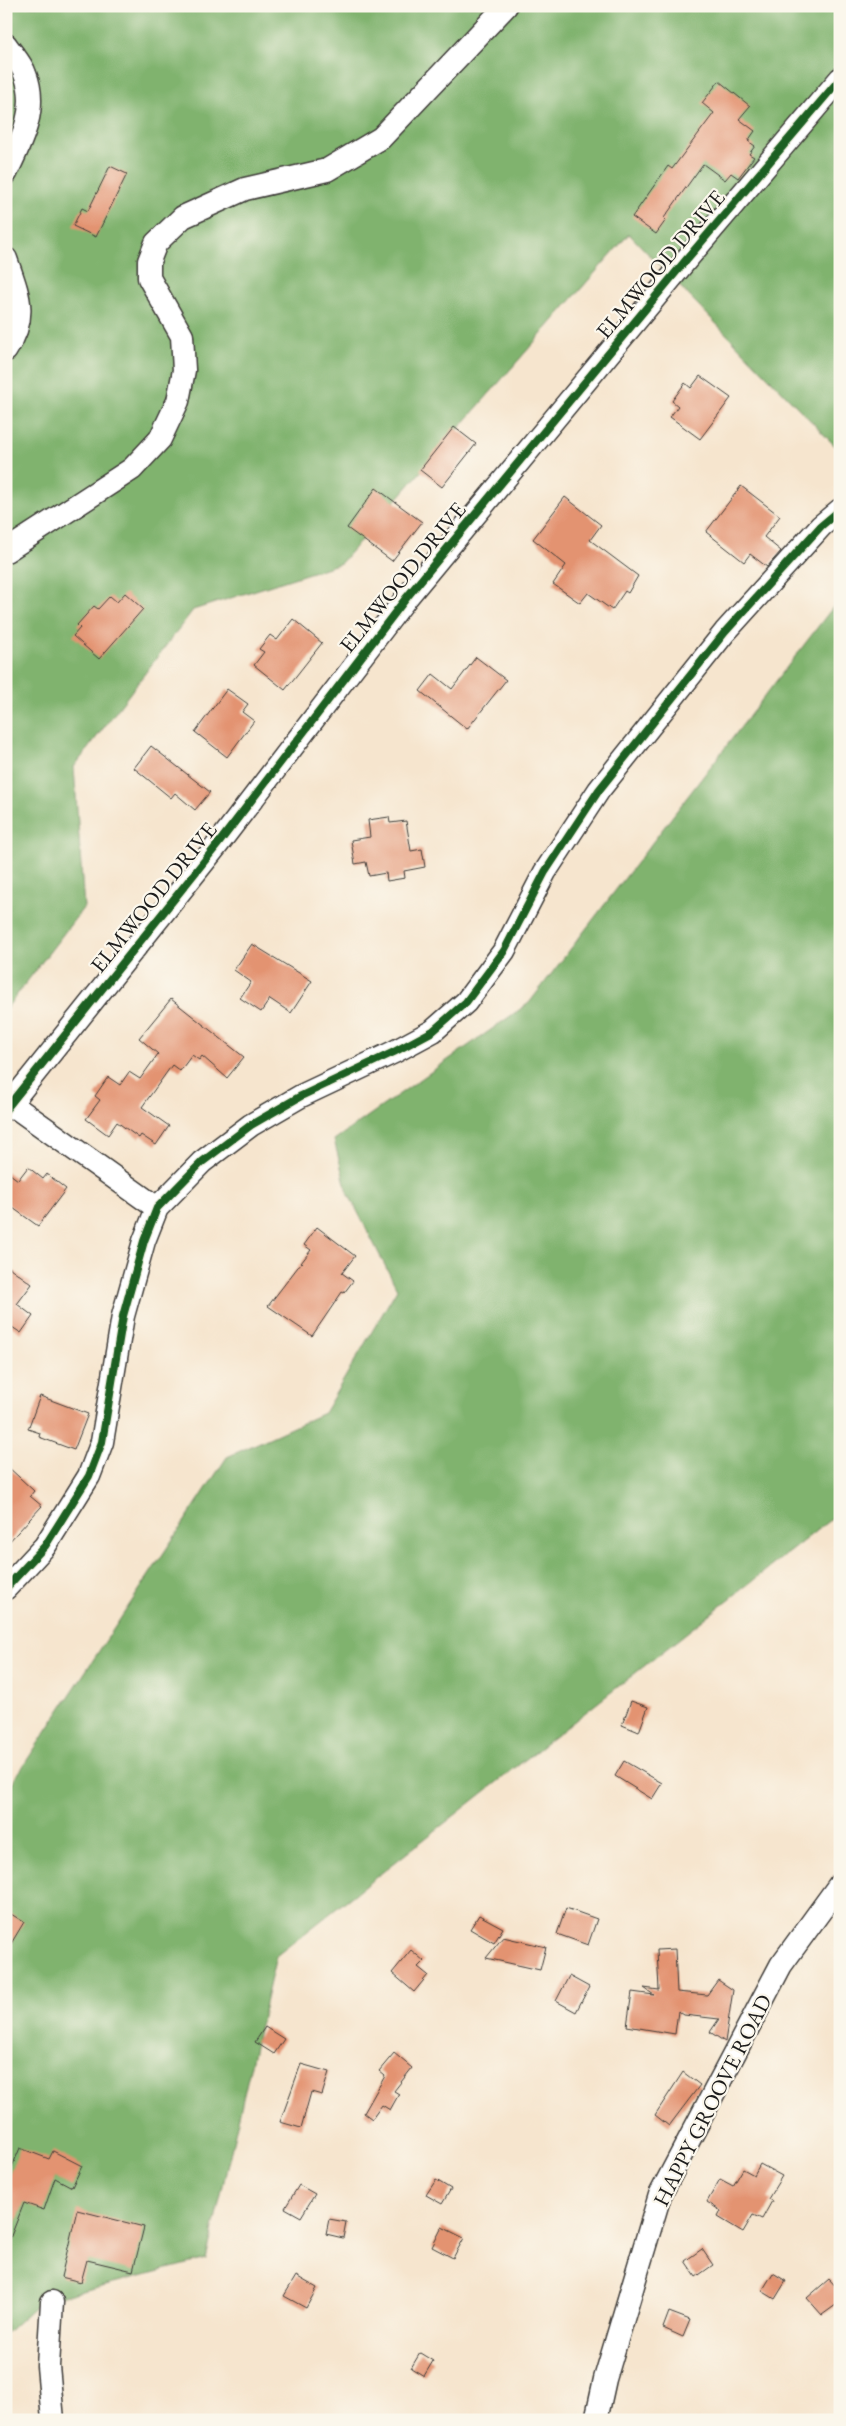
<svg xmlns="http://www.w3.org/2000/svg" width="846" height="2426" viewBox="0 0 846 2426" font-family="'EB Garamond',serif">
	<rect width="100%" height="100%" fill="#fbf7ec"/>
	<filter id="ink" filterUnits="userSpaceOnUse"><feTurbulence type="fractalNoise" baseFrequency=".02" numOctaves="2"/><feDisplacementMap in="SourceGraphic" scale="10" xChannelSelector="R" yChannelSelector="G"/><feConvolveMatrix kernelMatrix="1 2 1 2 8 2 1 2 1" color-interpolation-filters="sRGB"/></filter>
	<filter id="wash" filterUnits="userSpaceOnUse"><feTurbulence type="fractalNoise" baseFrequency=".0096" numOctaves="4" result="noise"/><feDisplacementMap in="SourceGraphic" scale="20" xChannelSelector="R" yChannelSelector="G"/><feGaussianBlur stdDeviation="1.12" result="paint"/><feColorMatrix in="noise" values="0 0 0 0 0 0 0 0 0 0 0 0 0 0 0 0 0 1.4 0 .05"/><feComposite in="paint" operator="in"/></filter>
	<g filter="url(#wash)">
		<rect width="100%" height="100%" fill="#f6e5ce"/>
		<path fill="#80b36e" stroke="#4e6845" d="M 6,6 L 840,6 L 840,451 L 629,234 L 341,563 L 193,610 L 74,767 L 84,907 L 6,1009 Z
			M 840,598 L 840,1512 L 276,1956 L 206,2259 L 40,2302 L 6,2333 L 6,1792 L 227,1457 L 324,1413 L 397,1289 L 347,1191 L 334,1140 L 529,1003 Z"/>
		<g id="blocks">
			<path fill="#e39371" d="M 719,81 L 750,106 L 739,119 L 755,131 L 748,141 L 755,146 L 749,154 L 754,157 L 738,178 L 731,173 L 725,180 L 703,164 L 664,218 L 666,220 L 656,234 L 632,217 L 668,166 L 672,169 L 714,113 L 702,103 Z
				M 110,166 L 127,174 L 96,237 L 73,226 L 82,208 L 88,211 Z
				M 700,376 L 731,398 L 700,439 L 670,417 L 678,406 L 672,401 L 685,383 L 691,388 Z
				M 454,427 L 476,444 L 442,487 L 420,470 Z
				M 741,486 L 780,516 L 764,537 L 781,551 L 767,567 L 750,554 L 744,562 L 706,532 Z
				M 376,488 L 422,522 L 392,561 L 347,528 Z
				M 565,497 L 601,525 L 590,540 L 638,576 L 628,593 L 625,591 L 612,610 L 588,593 L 580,603 L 553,584 L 566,565 L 533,539 Z
				M 125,593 L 143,609 L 99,659 L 73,636 L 80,628 L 77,625 L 94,606 L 98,609 L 110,596 L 117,602 Z
				M 293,619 L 322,643 L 285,690 L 254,665 L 264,652 L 259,649 L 270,635 L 277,640 Z
				M 476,657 L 506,680 L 467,729 L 420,691 L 433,674 L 452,689 Z
				M 227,689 L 248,704 L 242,712 L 254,721 L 227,757 L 195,732 Z
				M 151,746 L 210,792 L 195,810 L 175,793 L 171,798 L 134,768 Z
				M 389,817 L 390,823 L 406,821 L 411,851 L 422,849 L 425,867 L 404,871 L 405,878 L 387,881 L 386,873 L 369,876 L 366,862 L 355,864 L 351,840 L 370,837 L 368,820 Z
				M 252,944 L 312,981 L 291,1013 L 270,999 L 261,1012 L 240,998 L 251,982 L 234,970 Z
				M 171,999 L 244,1057 L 227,1078 L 202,1056 L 199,1060 L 192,1055 L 180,1071 L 172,1065 L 142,1107 L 169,1126 L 156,1145 L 141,1135 L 139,1138 L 117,1122 L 108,1135 L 86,1119 L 100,1100 L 95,1096 L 108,1077 L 120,1085 L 129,1072 L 140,1079 L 158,1054 L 139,1038 Z
				M 28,1167 L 43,1179 L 47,1174 L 66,1189 L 38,1226 L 6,1203 L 6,1171 L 18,1180 Z
				M 317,1227 L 355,1256 L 342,1273 L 353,1281 L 344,1293 L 342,1292 L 312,1336 L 268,1306 L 311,1250 L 304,1245 Z
				M 6,1265 L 32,1284 L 17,1304 L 33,1316 L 21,1333 L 6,1323 Z
				M 40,1396 L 88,1414 L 74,1450 L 39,1437 L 40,1433 L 28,1429 Z
				M 6,1465 L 34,1491 L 30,1496 L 42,1506 L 6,1545 Z
				M 631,1701 L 648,1707 L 639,1732 L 622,1725 Z
				M 624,1761 L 662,1783 L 652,1799 L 615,1776 Z
				M 566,1908 L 597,1919 L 588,1945 L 557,1934 Z
				M 6,1911 L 24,1922 L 6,1952 Z
				M 479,1915 L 503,1928 L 494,1943 L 470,1929 Z
				M 503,1937 L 546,1947 L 540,1970 L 486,1958 Z
				M 675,1949 L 677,1992 L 707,1995 L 718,1980 L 733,1990 L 725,2042 L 710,2032 L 719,2019 L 684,2015 L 678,2011 L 675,2034 L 627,2026 L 632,1992 L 654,1995 L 644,1988 L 659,1990 L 657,1950 Z
				M 411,1950 L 424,1961 L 418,1967 L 428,1975 L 414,1992 L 392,1973 Z
				M 569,1976 L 589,1987 L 576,2012 L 556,2001 Z
				M 265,2027 L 284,2039 L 274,2054 L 255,2042 Z
				M 394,2053 L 412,2068 L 394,2091 L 399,2094 L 390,2110 L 382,2105 L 372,2119 L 364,2113 L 385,2076 L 379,2071 Z
				M 301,2064 L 329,2072 L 322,2095 L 311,2092 L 301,2128 L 280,2122 Z
				M 683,2072 L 700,2085 L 669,2126 L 655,2115 Z
				M 20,2148 L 49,2159 L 53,2151 L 82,2166 L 72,2187 L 55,2178 L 44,2210 L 24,2203 L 7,2246 L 6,2181 Z
				M 760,2164 L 782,2176 L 768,2199 L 772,2201 L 762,2219 L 753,2215 L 743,2232 L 718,2217 L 721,2211 L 707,2202 L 720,2179 L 733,2186 L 743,2169 L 754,2175 Z
				M 436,2180 L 451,2189 L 442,2204 L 426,2195 Z
				M 299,2185 L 315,2194 L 301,2217 L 285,2208 Z
				M 77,2210 L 144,2227 L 133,2271 L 87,2260 L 81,2282 L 61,2277 Z
				M 329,2219 L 346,2222 L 343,2238 L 326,2234 Z
				M 442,2227 L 464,2238 L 453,2258 L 432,2247 Z
				M 702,2249 L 713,2265 L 696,2277 L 685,2261 Z
				M 773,2273 L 786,2281 L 775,2299 L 762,2291 Z
				M 296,2276 L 317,2288 L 306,2308 L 284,2296 Z
				M 829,2279 L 840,2291 L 840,2302 L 822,2315 L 807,2298 Z
				M 669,2312 L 690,2320 L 683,2337 L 663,2328 Z
				M 420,2353 L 433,2361 L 424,2376 L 411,2368 Z"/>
		</g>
	</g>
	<g filter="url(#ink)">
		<use href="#blocks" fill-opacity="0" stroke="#3d3a37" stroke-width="1"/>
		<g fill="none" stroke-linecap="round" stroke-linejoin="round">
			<defs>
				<path id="minor" d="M 6,45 C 12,54 22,64 25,74 C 39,108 21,142 6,173
					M 6,259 C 18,294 29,316 6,350
					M 6,551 L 132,469 L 160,439 L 178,401 L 184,370 L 182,336 L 149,278 L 149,261 L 156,243 L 183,217 L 245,189 L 327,170 L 381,138 L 506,6
					M 11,1104 L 157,1208
					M 6,1109 L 218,844 L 407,597 L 686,260 L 840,79
					M 6,1588 L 45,1546 L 89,1476 L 102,1442 L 123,1316 L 144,1241 L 157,1208 L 202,1162 L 251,1125 L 301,1096 L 394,1052 L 433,1031 L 466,1002 L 504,951 L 545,872 L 599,790 L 725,632 L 821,526 L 840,510
					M 52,2302 L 48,2366 L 53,2420
					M 596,2420 L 605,2379 L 660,2195 L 781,1965 L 840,1884"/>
			</defs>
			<use href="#minor" stroke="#3d3a37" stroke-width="25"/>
			<use href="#minor" stroke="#fff" stroke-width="22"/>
			<defs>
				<path id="cycleway" d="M 6,1109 L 218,844 L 407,597 L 686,260 L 840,79
					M 6,1588 L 45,1546 L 89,1476 L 102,1442 L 123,1316 L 144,1241 L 157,1208 L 202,1162 L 251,1125 L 301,1096 L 394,1052 L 433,1031 L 466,1002 L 504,951 L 545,872 L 599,790 L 725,632 L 821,526 L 840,510"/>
			</defs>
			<use href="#cycleway" stroke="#fbf7ec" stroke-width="11"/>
			<use href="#cycleway" stroke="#1b5e20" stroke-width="8"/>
		</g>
	</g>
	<g text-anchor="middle" stroke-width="4.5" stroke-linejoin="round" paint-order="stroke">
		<g font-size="22" fill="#1c1c1c" stroke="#fbf7ec">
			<text transform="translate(660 264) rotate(-50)" y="8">ELMWOOD DRIVE</text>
			<text transform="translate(402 577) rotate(-51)" y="8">ELMWOOD DRIVE</text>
			<text transform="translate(153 897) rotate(-51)" y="8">ELMWOOD DRIVE</text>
			<text transform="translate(712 2100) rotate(-63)" y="8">HAPPY GROOVE ROAD</text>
		</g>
	</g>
	<rect width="846" height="2426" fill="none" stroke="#fbf7ec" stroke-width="25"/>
</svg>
